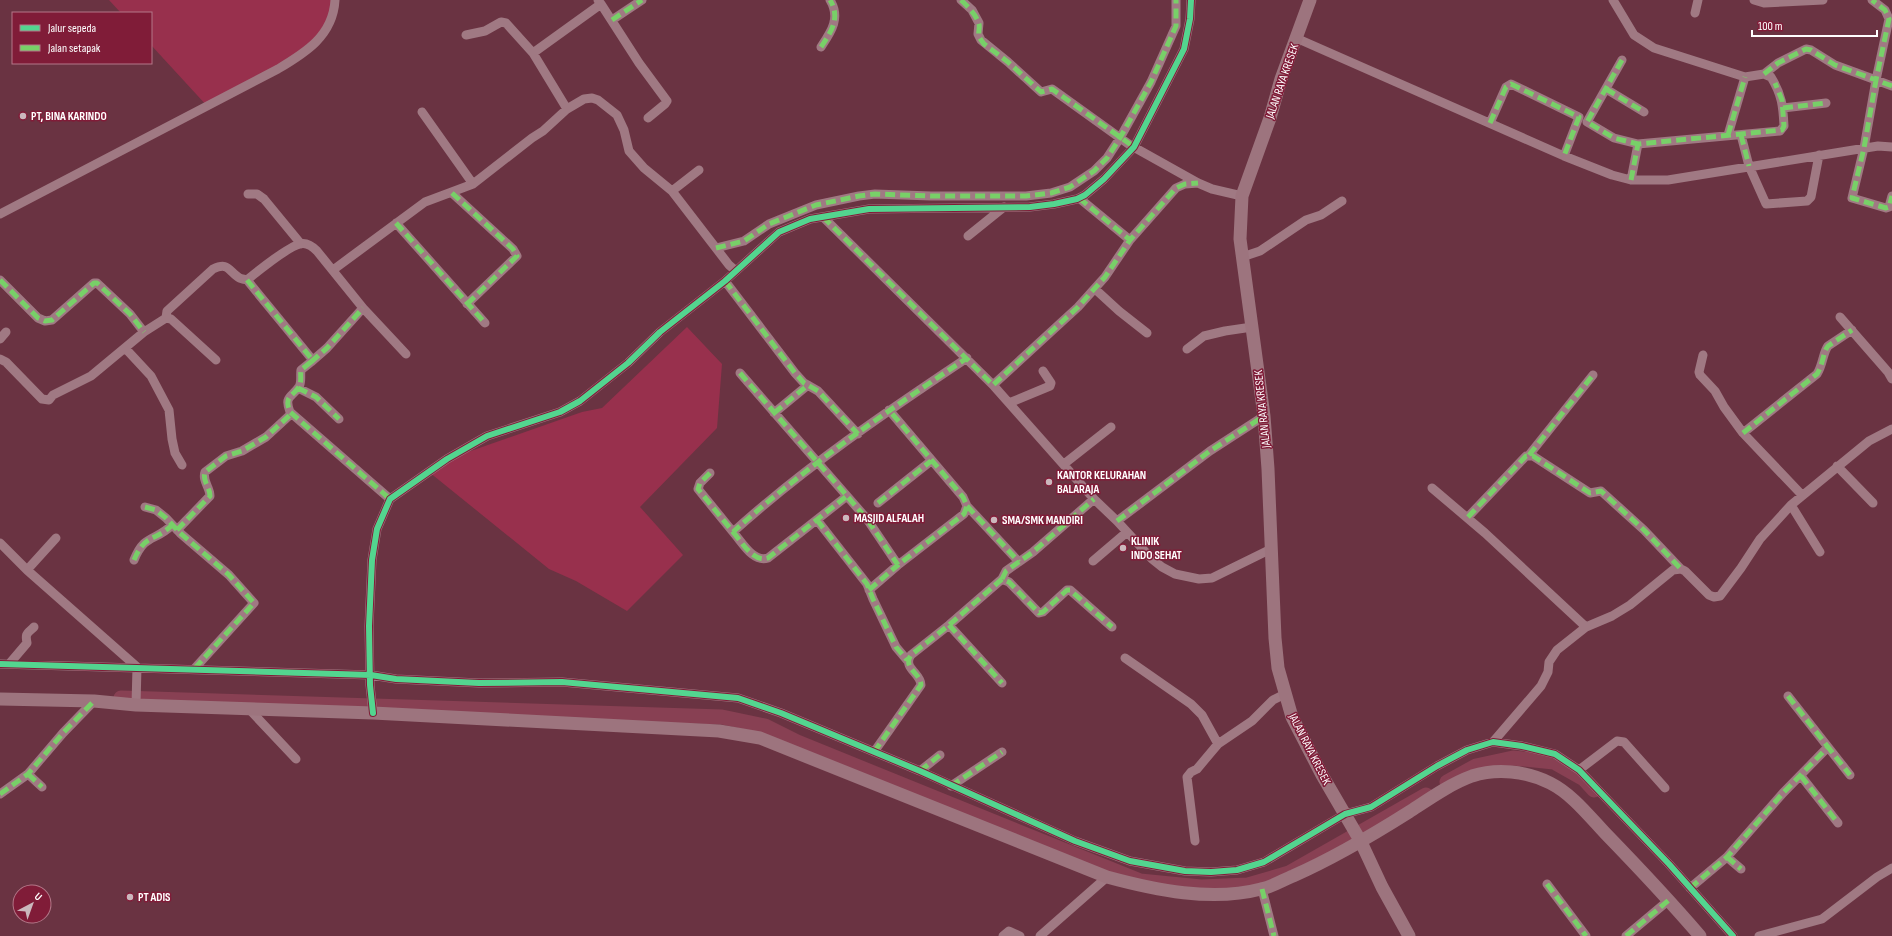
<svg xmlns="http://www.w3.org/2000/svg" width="1892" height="936" viewBox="0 0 1892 936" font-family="'Sofia Sans Condensed',sans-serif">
	<rect width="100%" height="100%" fill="#6a3342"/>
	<path fill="#98304d" d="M 109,0 L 333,0 L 327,26 L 295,60 L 208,107 L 151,45 L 151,13 L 121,13 Z
		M 687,327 L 722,364 L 717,428 L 640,507 L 683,555 L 627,611 L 576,581 L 549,569 L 429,472 L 465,453 L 582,412 L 602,408 Z"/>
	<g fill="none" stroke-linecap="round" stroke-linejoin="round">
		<path stroke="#884053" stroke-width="15" d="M 121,698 L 722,717 L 765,726 L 797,742 L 1140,881 L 1201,887 L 1248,885 L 1289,873 L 1426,795
			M 1447,782 L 1476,766 L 1513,758 L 1554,762 L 1584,779 L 1594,790"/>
		<path stroke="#a07983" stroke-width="9" d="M 598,0 L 601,4 L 533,53 L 567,109 L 584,99 L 592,98 L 598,100 L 617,115 L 624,130 L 629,151 L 644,168 L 672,191 L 729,265 L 736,271
			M 961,0 L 972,10 L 979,23 L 978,34 L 981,40 L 1008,62 L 1041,92 L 1052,89 L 1130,145 L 1198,183 L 1212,189 L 1242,196
			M 1613,0 L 1634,35 L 1654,48 L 1745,77 L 1764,74 L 1771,77 C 1782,95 1783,106 1784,126 L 1780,131 L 1638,144 L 1631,180
			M 1754,0 L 1764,3 L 1823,0
			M 601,4 L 639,63 L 667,101 L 665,104 L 648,118
			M 1695,13 L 1698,0
			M 612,20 L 642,0
			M 466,35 L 485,31 L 501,22 L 506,23 L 533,53
			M 1296,38 L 1564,156 L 1612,175 L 1631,180 L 1668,180 L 1878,146 L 1892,147
			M 821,47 C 831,32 841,18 830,0
			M 1622,60 L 1587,122 L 1614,138 L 1638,144
			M 1764,74 L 1778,63 L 1806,49 L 1811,50 L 1835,65 L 1876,80 L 1889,19 L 1885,10 L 1872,0
			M 1892,86 L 1876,80 L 1864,148 L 1852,198 L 1886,208 L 1889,207 L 1892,196
			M 1606,89 L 1644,112
			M 1783,108 L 1826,103
			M 422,112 L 473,184
			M 1490,123 L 1506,87 L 1511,84 L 1579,117 L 1564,156
			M 1728,135 L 1745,77
			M 1741,135 L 1749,166 L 1766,204 L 1807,201 L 1811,197 L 1819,155
			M 672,191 L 699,170
			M 452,193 L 513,249 L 517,256 L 467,304
			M 248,194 L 257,194 L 264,199 L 301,244
			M 1079,198 L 1130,240
			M 0,214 L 278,69 C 305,53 333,36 335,0
			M 823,217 L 993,385 L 1094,499 L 1117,521 L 1152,559 L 1162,567 L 1175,574 L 1199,579 L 1212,578 L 1271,549
			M 396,223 L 485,323
			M 968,236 L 1004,207
			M 716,248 L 744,241 L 769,224 L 816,205 L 859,196 L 875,194 L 931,196 L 1026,196 L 1051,193 L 1070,187 L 1094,171 L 1107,158 L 1120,138 L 1151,82 L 1176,26 L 1176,0
			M 1242,257 L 1260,251 L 1306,220 L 1321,215 L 1342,201
			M 333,270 L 425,202 L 473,184 L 532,138 L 543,131 L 567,109
			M 0,280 L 38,318 L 45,321 L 52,320 L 94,283 L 97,283 L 130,314 L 144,332
			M 247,280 C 258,271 288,247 300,244 C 307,242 313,247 317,251 L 363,308 L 406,354
			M 725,281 L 795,373 L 804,383 L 818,391 L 858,434
			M 1095,289 L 1119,311 L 1147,333
			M 1840,317 L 1888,372 L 1892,379
			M 166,318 L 167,311 L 213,269 C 228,262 228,270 238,277 C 240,279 244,279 247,280 L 311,358 L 311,362 L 301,370 C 300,375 302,382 299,387 C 291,398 284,396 290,412 L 390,499
			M 0,339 L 6,332
			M 125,348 L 151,376 L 169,410 L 172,439 L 175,453 L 182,465
			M 1187,349 L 1204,336 L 1225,331 L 1252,327
			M 1703,355 L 1699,372 L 1700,375 L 1715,391 L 1724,407 L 1743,433 L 1802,495
			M 0,359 L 6,362 L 42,399 L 49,400 L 53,395 L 91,376 L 144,332 L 166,318 L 171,319 L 216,360
			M 311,362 L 327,348 L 363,308
			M 740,373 L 867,519 L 898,565 L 964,514 L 967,506 L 963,497 L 889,410
			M 993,385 L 1078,307 L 1105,277 L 1130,240 L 1176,188 L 1185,184 L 1198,183
			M 298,388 L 316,397 L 339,419
			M 1009,403 L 1050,386 L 1051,383 L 1043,371
			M 774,413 L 808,385
			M 1743,433 L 1817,374 C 1823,365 1823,352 1828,346 L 1852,330
			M 1529,455 L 1593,375
			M 1064,464 L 1111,427
			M 1837,466 L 1873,503
			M 710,473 L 700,483 L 698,489 L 733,532 C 805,467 886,412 967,358
			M 1432,488 L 1485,533 L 1586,627 L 1557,650 L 1549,662 L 1548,672 L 1541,686 L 1493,742
			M 878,503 L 931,461
			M 1791,505 L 1820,552
			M 967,506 L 1019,562
			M 145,507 L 156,510 L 166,518 L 180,533 L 229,575 L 254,603 L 195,668
			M 1468,517 L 1526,456 L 1533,456 L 1590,493 L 1601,491 L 1644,530 L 1681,569
			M 817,520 L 867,584 L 873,599 L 896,647 L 907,660
			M 1117,521 L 1210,451 L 1264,416
			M 177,530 L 210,496 C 210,487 202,481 205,472 L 226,456 L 242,451 L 266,437 L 291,414
			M 733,532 C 742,542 753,563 768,558 L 847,496
			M 0,543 L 27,570 L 137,667 L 136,705
			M 134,560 C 145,533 155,542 172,525
			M 1093,561 L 1127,532
			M 27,570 L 56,538
			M 1002,579 L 1006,571 L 1033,552 L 1094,499
			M 869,590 L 898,565
			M 949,625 L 1002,683
			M 1586,627 L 1612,616 L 1630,605 L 1673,570 L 1681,569 L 1685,571 L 1709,595 L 1714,597 L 1720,596 L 1741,568 L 1760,539 L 1791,505 L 1869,441 L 1892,429
			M 1125,658 L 1191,704 L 1202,715 L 1218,744
			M 10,663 L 27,643 C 25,633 27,634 34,627
			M 0,664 L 371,675 L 396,679 L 479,683 L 562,682 L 738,698 L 781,713 L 920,771 L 1075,841 L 1130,861 L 1185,871 L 1211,872 L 1237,870 L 1264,862 L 1345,814 L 1371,807 L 1437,766 L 1467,750 L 1493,742 L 1522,746 L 1555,754 L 1579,770 L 1669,864 L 1733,936
			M 1788,696 L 1828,747
			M 248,708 L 296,759
			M 373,713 L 370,685 L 369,626 L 372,560 L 377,529 L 390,499 L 447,459 L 487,436 L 560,412 L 580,401 L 628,363 L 660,332 L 725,281 L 779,232 L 810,219 L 869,209 L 1030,207 L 1054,204 L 1077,199 L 1085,195 L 1104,179 L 1134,147 L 1184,49 L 1190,19 L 1191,0
			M 874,752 L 921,685 C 921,673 902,668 911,655 L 949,625 L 1002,579 L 1009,582 L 1039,613 L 1043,612 L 1067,590 L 1070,590 L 1112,627
			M 1579,770 L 1617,741 L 1624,742 L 1665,788
			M 920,771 L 940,755
			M 28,774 L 42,787
			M 1801,776 L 1838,823
			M 951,786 L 1002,752
			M 0,794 L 28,774 L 63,733 L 94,701
			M 1195,841 L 1187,777 L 1191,772 L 1197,769 L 1218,744 L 1252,721 L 1273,700 L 1285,694
			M 1727,857 L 1741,869
			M 1547,884 L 1586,936
			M 1690,888 L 1727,857 L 1783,793 L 1828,747 L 1850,775
			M 1262,889 L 1274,936
			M 1003,936 L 1009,931 L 1020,936
			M 1040,936 L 1107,877
			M 1626,936 L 1669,900
			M 1759,936 L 1822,919 L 1877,877 L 1892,868"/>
		<path stroke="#9d747e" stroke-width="13" d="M 1310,0 L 1281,79 L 1270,118 L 1242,196 L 1240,239 L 1264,416 L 1268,469 L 1275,638 L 1278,668 L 1292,717 L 1322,775 L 1361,842 L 1382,887 L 1409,936
			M 0,699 L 94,701 L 136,705 L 373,713 L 719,731 L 760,738 L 1107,877 C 1155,890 1212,902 1261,889 C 1272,887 1283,880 1293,876 C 1334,858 1371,836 1409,812 C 1429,799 1450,784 1472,776 C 1497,768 1526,771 1550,783 C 1572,794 1589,816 1606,834 C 1638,867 1670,901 1700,936"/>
		<path stroke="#78d068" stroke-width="5" stroke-dasharray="10 5" stroke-linecap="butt" d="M 961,0 C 968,7 976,14 979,24 C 980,28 978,32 979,37 L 984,44 L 1008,62 L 1041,92 L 1052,89 L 1134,147
			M 612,20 L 642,0
			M 821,47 C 831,32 841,18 830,0
			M 1622,60 L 1587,122 L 1614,138 L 1638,144
			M 1764,74 L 1778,63 L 1806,49 L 1811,50 L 1835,65 L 1876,80 L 1889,19 L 1885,10 L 1872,0
			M 1892,86 L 1876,80 L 1864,148 L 1852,198 L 1886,208 L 1889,207 L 1892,196
			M 1606,89 L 1644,112
			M 1783,108 L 1826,103
			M 1490,123 L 1506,87 L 1511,84 L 1579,117 L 1564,156
			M 1728,135 L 1745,77
			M 1741,135 L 1749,166
			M 1631,180 L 1638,144 L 1782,130 L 1784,126 L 1782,100 L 1775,83
			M 452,193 L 513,249 L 517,256 L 467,304
			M 1079,198 L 1130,240
			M 823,217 L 993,385 L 1078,307 L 1105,277 L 1130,240 L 1176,188 L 1185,184 L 1198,183
			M 396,223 L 485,323
			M 716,248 L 744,241 L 769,224 L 816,205 L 859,196 L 875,194 L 931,196 L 1026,196 L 1051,193 L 1070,187 L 1094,171 L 1107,158 L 1120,138 L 1151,82 L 1176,26 L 1176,0
			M 0,280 L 38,318 L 45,321 L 52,320 L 94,283 L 97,283 L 130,314 L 144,332
			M 247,280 L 311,358 L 311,362 L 301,370 C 300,375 302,382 299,387 C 291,398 284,396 290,412 L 390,499
			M 725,281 L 795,373 L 804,383 L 818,391 L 858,434
			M 311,362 L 327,348 L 363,308
			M 740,373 L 867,519 L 898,565 L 964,514 L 967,506 L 963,497 L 889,410
			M 298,388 L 316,397 L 339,419
			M 774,413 L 808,385
			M 1743,433 L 1817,374 C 1823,365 1823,352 1828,346 L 1852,330
			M 1529,455 L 1593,375
			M 710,473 L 700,483 L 698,489 L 733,532 C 805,467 886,412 967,358
			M 878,503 L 931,461
			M 967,506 L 1019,562
			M 145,507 L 156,510 L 166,518 L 180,533 L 229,575 L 254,603 L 195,668
			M 1468,517 L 1526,456 L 1533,456 L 1590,493 L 1601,491 L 1644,530 L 1681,569
			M 817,520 L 867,584 L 873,599 L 896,647 L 907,660
			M 1117,521 L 1210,451 L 1264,416
			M 177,530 L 210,496 C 210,487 202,481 205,472 L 226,456 L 242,451 L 266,437 L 291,414
			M 733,532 C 742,542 753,563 768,558 L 847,496
			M 134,560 C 145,533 155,542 172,525
			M 1002,579 L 1006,571 L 1033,552 L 1094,499
			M 869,590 L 898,565
			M 949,625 L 1002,683
			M 1788,696 L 1828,747
			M 874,752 L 921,685 C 921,673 902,668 911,655 L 949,625 L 1002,579 L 1009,582 L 1039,613 L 1043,612 L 1067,590 L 1070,590 L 1112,627
			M 920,771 L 940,755
			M 28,774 L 42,787
			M 1801,776 L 1838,823
			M 951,786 L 1002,752
			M 0,794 L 28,774 L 63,733 L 94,701
			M 1727,857 L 1741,869
			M 1547,884 L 1586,936
			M 1690,888 L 1727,857 L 1783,793 L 1828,747 L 1850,775
			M 1262,889 L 1274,936
			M 1626,936 L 1669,900"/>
		<defs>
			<path id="cycleway" d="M 0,664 L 371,675 L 396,679 L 479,683 L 562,682 L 738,698 L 781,713 L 920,771 L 1075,841 L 1130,861 L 1185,871 L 1211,872 L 1237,870 L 1264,862 L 1345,814 L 1371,807 L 1437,766 L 1467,750 L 1493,742 L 1522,746 L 1555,754 L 1579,770 L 1669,864 L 1733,936
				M 373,713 L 370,685 L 369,626 L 372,560 L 377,529 L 390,499 L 447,459 L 487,436 L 560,412 L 580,401 L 628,363 L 660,332 L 725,281 L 779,232 L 810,219 L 869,209 L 1030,207 L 1054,204 L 1077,199 L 1085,195 L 1104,179 L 1134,147 L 1184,49 L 1190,19 L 1191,0"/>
		</defs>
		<use href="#cycleway" stroke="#801c38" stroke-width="8"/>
		<use href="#cycleway" stroke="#53d58f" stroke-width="6"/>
	</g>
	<g fill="#cbb8bd" stroke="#801c38" stroke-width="1.5">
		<circle cx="23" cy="116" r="4"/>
		<circle cx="1049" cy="482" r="4"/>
		<circle cx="846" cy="518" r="4"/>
		<circle cx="994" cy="520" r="4"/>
		<circle cx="1123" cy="548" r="4"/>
		<circle cx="130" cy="897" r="4"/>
	</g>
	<g text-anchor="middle" stroke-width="3" stroke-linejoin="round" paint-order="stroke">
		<g font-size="12" fill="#fff" stroke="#801c38">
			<text transform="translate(1282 81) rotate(-71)" y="4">JALAN RAYA KRESEK</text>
			<text transform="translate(1262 409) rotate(-96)" y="4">JALAN RAYA KRESEK</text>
			<text transform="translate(1310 749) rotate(63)" y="4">JALAN RAYA KRESEK</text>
		</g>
		<g font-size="12" font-weight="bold" fill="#fff" stroke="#801c38" text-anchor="start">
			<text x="31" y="120">PT, BINA KARINDO</text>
			<text x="1057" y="479">KANTOR KELURAHAN<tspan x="1057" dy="14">BALARAJA</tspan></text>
			<text x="854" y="522">MASJID ALFALAH</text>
			<text x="1002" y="524">SMA/SMK MANDIRI</text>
			<text x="1131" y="545">KLINIK<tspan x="1131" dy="14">INDO SEHAT</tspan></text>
			<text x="138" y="901">PT ADIS</text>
		</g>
	</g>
	<rect x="12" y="12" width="140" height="52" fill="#801c38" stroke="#b37788"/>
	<rect x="20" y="25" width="20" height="6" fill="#53d58f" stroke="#b37788"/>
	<text x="48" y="32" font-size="12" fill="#ffffff">Jalur sepeda</text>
	<rect x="20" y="45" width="20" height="6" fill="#78d068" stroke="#b37788"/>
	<text x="48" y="52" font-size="12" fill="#ffffff">Jalan setapak</text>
	<g transform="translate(32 904) rotate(41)"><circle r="19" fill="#801c38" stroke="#b37788"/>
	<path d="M0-3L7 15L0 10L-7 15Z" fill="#cbb8bd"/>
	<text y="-6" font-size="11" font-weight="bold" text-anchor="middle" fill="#ffffff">U</text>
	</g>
	<path d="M1752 30v6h125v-6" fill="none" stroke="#ffffff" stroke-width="2"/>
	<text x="1758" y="30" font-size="12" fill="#ffffff" stroke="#801c38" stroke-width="3" paint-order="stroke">100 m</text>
</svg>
